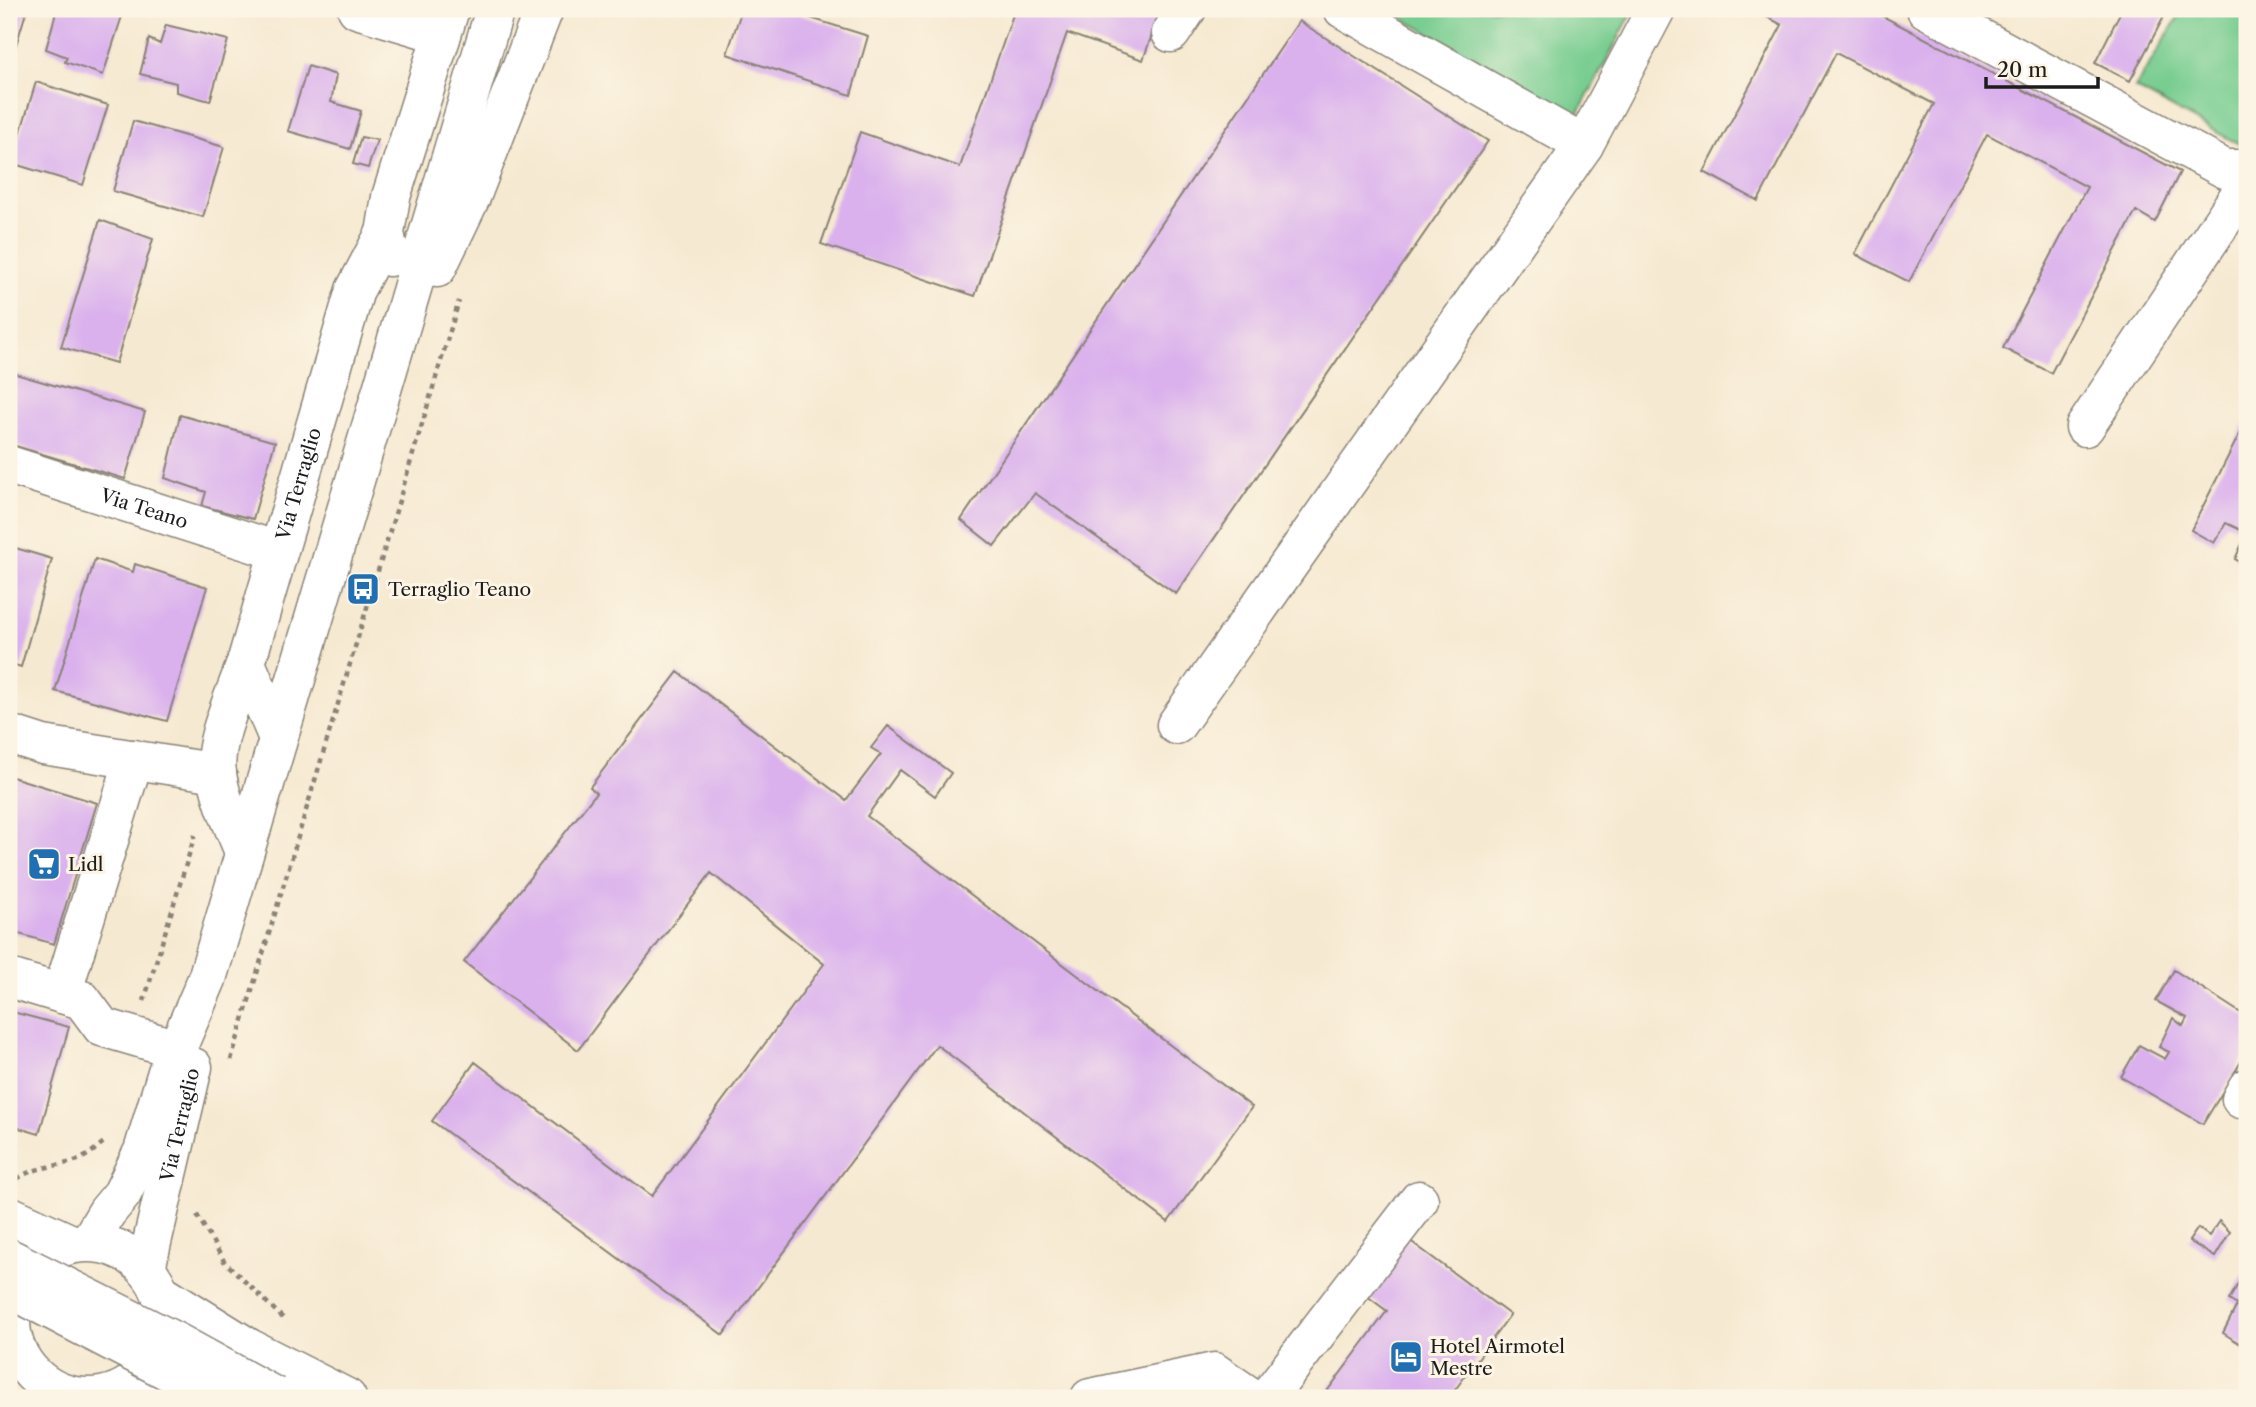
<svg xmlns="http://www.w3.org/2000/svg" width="2256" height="1407" viewBox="0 0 2256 1407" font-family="'Libre Caslon Text',serif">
	<rect width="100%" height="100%" fill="#fcf5e5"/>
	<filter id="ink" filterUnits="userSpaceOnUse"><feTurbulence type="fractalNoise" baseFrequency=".0143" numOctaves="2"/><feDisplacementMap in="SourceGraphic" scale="14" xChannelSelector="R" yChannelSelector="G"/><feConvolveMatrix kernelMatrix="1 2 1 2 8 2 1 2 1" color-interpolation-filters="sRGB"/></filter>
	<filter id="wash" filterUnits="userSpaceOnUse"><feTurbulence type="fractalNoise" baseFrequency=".00686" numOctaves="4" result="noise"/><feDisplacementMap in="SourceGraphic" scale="28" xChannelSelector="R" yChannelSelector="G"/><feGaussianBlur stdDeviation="1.57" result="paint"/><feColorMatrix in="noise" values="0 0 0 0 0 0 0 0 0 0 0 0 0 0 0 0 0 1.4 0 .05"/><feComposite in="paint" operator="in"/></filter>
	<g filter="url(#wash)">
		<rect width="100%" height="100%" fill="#f6e9d1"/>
		<path fill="#78cd91" stroke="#4a7456" stroke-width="2" d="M 1386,9 L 1634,9 L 1577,116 Z
			M 2183,9 L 2247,9 L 2247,138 L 2242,146 L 2135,88 Z"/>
		<g id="blocks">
			<path fill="#dab1ed" d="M 9,9 L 27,9 L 13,55 L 9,53 Z
				M 57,9 L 111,9 L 123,13 L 103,75 L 65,62 L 67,57 L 46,49 Z
				M 742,9 L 796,9 L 794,13 L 868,36 L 851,95 L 727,54 Z
				M 1015,9 L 1161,9 L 1143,60 L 1067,33 L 975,296 L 821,244 L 860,132 L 960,167 Z
				M 1762,9 L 1869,9 L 2180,172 L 2155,222 L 2136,211 L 2051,373 L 2003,348 L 2087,187 L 1987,134 L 1909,282 L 1855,254 L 1934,104 L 1836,53 L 1758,201 L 1704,172 L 1782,25 L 1760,13 Z
				M 2122,9 L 2168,9 L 2130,81 L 2095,63 Z
				M 1299,21 L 1488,141 L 1176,594 L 1035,493 L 994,546 L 961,520 Z
				M 166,25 L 228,40 L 210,101 L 176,92 L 176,83 L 140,74 L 149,39 L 160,44 Z
				M 308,66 L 336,75 L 331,102 L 361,111 L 350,149 L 288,131 Z
				M 36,82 L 108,105 L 83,185 L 11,163 Z
				M 133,121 L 224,147 L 203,217 L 113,191 Z
				M 361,137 L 377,140 L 368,168 L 353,164 Z
				M 100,220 L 153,239 L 116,363 L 61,347 Z
				M 9,372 L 145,412 L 125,479 L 9,444 Z
				M 180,415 L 275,442 L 253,519 L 202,506 L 206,492 L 165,478 Z
				M 2247,419 L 2247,533 L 2226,523 L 2214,543 L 2191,530 Z
				M 2247,533 L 2247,566 L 2235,559 Z
				M 9,546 L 52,559 L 21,667 L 9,663 Z
				M 95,559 L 133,572 L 135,564 L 207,587 L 167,721 L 55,691 Z
				M 678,672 L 846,800 L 881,754 L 871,748 L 888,726 L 951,773 L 935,796 L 900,770 L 867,816 L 1252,1107 L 1168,1222 L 937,1045 L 723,1335 L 432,1121 L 475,1062 L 652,1196 L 824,964 L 711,873 L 578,1050 L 464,962 L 596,793 L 590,787 Z
				M 9,776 L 97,803 L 54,944 L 9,931 Z
				M 2174,970 L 2247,1017 L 2247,1052 L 2203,1124 L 2121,1077 L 2139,1045 L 2165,1059 L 2169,1052 L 2159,1047 L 2173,1018 L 2183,1026 L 2187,1018 L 2156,1001 Z
				M 9,1011 L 69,1027 L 39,1134 L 9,1125 Z
				M 2219,1221 L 2230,1232 L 2215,1257 L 2189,1241 L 2198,1228 L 2209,1236 Z
				M 1405,1237 L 1510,1315 L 1449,1398 L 1331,1398 L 1325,1394 L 1387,1311 L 1363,1293 Z
				M 2247,1268 L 2247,1348 L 2223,1333 L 2237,1305 L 2229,1300 Z"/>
		</g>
	</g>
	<g filter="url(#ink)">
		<use href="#blocks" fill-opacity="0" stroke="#898276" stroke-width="2"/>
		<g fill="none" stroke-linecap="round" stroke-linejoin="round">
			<defs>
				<g id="minor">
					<path d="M 357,9 L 424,29 L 441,38"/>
					<path d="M 1343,9 L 1584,145"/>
					<path d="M 1926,9 L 2225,169 L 2247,169"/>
					<path d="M 1171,33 L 1187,9"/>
					<path d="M 390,257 L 385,233 L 391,197 L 450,9"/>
					<path d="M 437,268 L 471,197 L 544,9"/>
					<path d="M 2085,427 L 2247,184"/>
					<path id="s1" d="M 9,465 L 278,551"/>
					<path d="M 1176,725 L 1584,145 L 1656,9"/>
					<path d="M 9,734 L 43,745 L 217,773"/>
					<path id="s2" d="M 277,736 L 246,663 L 355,290 L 385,233"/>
					<path d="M 244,852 C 234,827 221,801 217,774 C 212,742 235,695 246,663"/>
					<path d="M 9,978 L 82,1000 L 102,1027 L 177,1049"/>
					<path d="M 62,994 L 134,759"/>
					<path d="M 2241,1099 L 2247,1088"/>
					<path d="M 89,1242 L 107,1212 L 122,1194 L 143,1151 L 167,1072 L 207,979 L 495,9"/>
					<path id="s3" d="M 146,1268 L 193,1067"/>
					<path d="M 1090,1398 L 1214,1372 L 1252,1398"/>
					<path d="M 1267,1398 L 1419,1200"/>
				</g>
				<path id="major" d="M 9,1215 L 72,1244
					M11 1320a77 77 0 1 1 154 0a77 77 0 1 1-154 0Z
					M 161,1293 L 249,1348 L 347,1398"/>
			</defs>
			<use href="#minor" stroke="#898276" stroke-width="41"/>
			<use href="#major" stroke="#898276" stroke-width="41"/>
			<path stroke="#898276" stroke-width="4.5" stroke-dasharray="5 5" stroke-linecap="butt" d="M 144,1001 L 195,835
				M 231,1060 L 459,301
				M 17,1179 C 37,1164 65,1168 86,1156 C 92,1153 98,1146 104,1142
				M 197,1215 L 224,1261 L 285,1320"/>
			<use href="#minor" stroke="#fff" stroke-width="38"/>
			<use href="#major" stroke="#fff" stroke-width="38"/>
			<defs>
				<path id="major-bridge" d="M 9,1258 L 176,1342 L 274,1396
					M 9,1288 L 220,1398"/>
			</defs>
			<use href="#major-bridge" stroke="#898276" stroke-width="41" stroke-linecap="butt"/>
			<use href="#major-bridge" stroke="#fff" stroke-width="38"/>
		</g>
	</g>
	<defs>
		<symbol id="bus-square" viewBox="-11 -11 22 22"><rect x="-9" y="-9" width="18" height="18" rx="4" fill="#1f6fb2" stroke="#fcf5e5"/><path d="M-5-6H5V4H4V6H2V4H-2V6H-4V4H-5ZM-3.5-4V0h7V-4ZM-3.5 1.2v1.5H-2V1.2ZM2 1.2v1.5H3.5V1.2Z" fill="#fff"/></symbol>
		<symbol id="supermarket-square" viewBox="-11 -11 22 22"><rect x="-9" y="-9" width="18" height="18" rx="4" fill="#1f6fb2" stroke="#fcf5e5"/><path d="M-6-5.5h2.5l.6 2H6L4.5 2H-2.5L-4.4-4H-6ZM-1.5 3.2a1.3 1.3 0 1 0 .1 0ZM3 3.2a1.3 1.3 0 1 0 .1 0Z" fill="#fff"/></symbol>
		<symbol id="hotel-square" viewBox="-11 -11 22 22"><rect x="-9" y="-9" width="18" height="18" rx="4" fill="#1f6fb2" stroke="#fcf5e5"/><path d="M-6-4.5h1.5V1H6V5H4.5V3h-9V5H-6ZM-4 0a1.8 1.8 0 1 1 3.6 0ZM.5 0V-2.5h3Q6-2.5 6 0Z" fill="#fff"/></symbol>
	</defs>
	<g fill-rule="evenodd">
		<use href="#bus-square" x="344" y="570" width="38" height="38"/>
		<use href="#supermarket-square" x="25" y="845" width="38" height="38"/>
		<use href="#hotel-square" x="1387" y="1338" width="38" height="38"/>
	</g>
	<g text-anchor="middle" stroke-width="6" stroke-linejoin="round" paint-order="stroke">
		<g font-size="19" fill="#1c1c1c" stroke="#fcf5e5">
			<text dy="7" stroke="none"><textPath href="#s2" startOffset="266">Via Terraglio</textPath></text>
			<text dy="7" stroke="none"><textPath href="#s1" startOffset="142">Via Teano</textPath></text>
			<text dy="7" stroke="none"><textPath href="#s3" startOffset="147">Via Terraglio</textPath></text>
		</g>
		<g font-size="19" fill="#1c1c1c" stroke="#fcf5e5" text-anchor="start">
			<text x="388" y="596">Terraglio Teano</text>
			<text x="68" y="871">Lidl</text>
			<text x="1430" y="1353">Hotel Airmotel<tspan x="1430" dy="22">Mestre</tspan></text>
		</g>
	</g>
	<rect width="2256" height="1407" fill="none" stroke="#fcf5e5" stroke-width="35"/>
	<path d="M1986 77v10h112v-10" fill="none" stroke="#1c1c1c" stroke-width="3.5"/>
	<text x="1997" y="77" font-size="21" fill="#1c1c1c" stroke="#fcf5e5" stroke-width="5" paint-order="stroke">20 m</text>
</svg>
